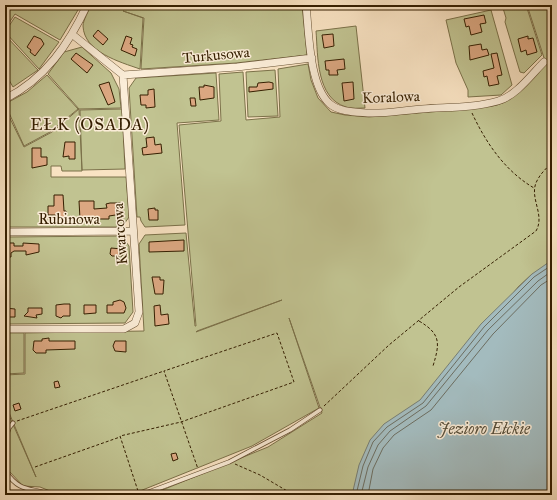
<svg xmlns="http://www.w3.org/2000/svg" width="557" height="500" viewBox="0 0 557 500" font-family="'IM FELL Great Primer',serif">
	<rect width="100%" height="100%" fill="#f9e3c3"/>
	<filter id="stains"><feTurbulence type="fractalNoise" baseFrequency=".005" numOctaves="4"/><feColorMatrix values="0 0 0 0 .2 0 0 0 0 .09 0 0 0 0 .02 0 0 0 .5 -.17"/></filter>
	<radialGradient id="worn" r=".72"><stop offset=".6" stop-color="#630" stop-opacity="0"/><stop offset="1" stop-color="#630" stop-opacity=".3"/></radialGradient>
	<path fill="#c1c391" stroke="#7b7149" fill-rule="evenodd" d="M 5,5 L 81,5 L 60,40 L 15,14 L 5,29 Z
		M 91,5 L 302,5 L 307,55 L 236,63 L 141,69 L 144,18 L 123,11 L 143,18 L 140,69 C 120,62 84,52 83,26 C 83,20 89,11 91,5 Z
		M 514,5 L 526,5 L 542,55 L 524,73 L 520,72 L 505,22 L 506,18 L 503,8 Z
		M 527,5 L 552,5 L 552,269 L 532,274 L 518,287 L 352,495 L 150,495 L 268,447 L 322,413 L 289,318 L 319,408 L 252,446 L 130,495 L 60,495 L 40,487 L 23,486 L 9,471 L 5,458 L 9,437 L 5,436 L 5,406 L 36,477 L 5,403 L 5,375 L 25,374 L 25,333 L 144,331 L 139,244 L 145,235 L 186,233 L 195,326 L 196,326 L 179,125 L 221,121 L 219,74 L 243,72 L 246,120 L 280,117 L 278,69 L 308,64 L 311,80 L 318,98 L 331,112 L 345,115 L 369,117 L 478,108 L 497,105 L 507,101 L 546,64 ZM 282,300 L 196,332 L 197,331 Z
		M 491,10 L 512,85 L 501,95 L 468,97 L 468,90 L 456,63 L 446,20 Z
		M 15,17 L 59,42 L 39,69 L 5,32 Z
		M 356,26 L 365,108 C 359,108 351,109 346,107 C 316,98 318,56 316,31 Z
		M 5,35 L 38,70 L 13,87 L 5,73 Z
		M 82,47 L 111,73 L 119,89 L 121,108 L 79,109 L 82,171 L 62,171 L 61,166 L 51,166 L 51,177 L 126,177 L 129,217 L 122,227 L 5,227 L 5,108 L 24,147 L 52,132 L 79,109 L 48,74 L 64,52 Z
		M 275,70 L 278,116 L 248,117 L 246,72 Z
		M 216,73 L 219,120 L 177,123 L 185,225 L 145,227 L 141,221 L 140,217 L 137,217 L 129,88 L 136,78 Z
		M 47,75 L 78,109 L 50,132 L 24,146 L 5,104 L 27,92 Z
		M 122,109 L 125,169 L 82,170 L 80,110 Z
		M 122,236 L 129,246 L 133,312 L 125,323 L 5,324 L 5,237 Z
		M 5,333 L 24,333 L 24,373 L 5,374 Z
		M 32,492 L 42,495 L 5,495 L 5,493 Z"/>
	<path fill="#a3bbbe" stroke="#777d72" d="M 552,260 L 552,495 L 352,495 L 359,465 L 370,440 L 384,424 L 420,400 L 481,324 L 532,274 Z"/>
	<g fill="none" stroke-linecap="round" stroke-linejoin="round">
		<path stroke="#6c6d60" stroke-width="1" d="M 356,495 L 363,466 L 373,442 L 387,427 L 423,403 L 484,327 L 534,277 L 552,265
			M 361,495 L 368,467 L 378,445 L 390,431 L 426,406 L 488,330 L 538,281 L 552,271
			M 368,495 L 373,469 L 383,448 L 394,435 L 431,410 L 493,334 L 541,285 L 552,278"/>
	</g>
	<path fill="#dba781" stroke="#351f01" d="M 484,15 L 486,23 L 480,24 L 482,32 L 471,35 L 469,26 L 466,27 L 464,19 Z
		M 98,30 L 108,39 L 103,45 L 93,36 Z
		M 333,34 L 334,46 L 324,48 L 322,35 Z
		M 34,36 L 41,39 L 44,44 L 35,56 L 30,52 L 31,50 L 27,47 Z
		M 126,36 L 132,38 L 130,44 L 133,45 L 132,47 L 137,49 L 135,56 L 121,50 Z
		M 528,36 L 528,39 L 533,38 L 537,52 L 527,55 L 526,50 L 521,52 L 518,39 Z
		M 481,44 L 482,50 L 487,49 L 489,55 L 470,60 L 469,46 Z
		M 76,53 L 93,65 L 87,73 L 71,59 Z
		M 497,53 L 502,75 L 497,76 L 499,84 L 489,86 L 487,76 L 484,77 L 483,71 L 494,68 L 491,54 Z
		M 344,59 L 345,69 L 337,70 L 338,75 L 329,75 L 329,70 L 326,70 L 325,61 Z
		M 109,82 L 115,102 L 108,105 L 99,85 Z
		M 269,82 L 273,83 L 273,89 L 249,92 L 249,87 L 257,87 L 258,83 Z
		M 353,82 L 354,99 L 344,101 L 342,83 Z
		M 204,85 L 214,87 L 214,98 L 200,100 L 199,87 L 204,87 Z
		M 154,89 L 155,107 L 146,108 L 146,105 L 141,105 L 140,95 L 148,95 L 148,90 Z
		M 190,98 L 195,98 L 196,106 L 191,106 Z
		M 154,137 L 155,145 L 161,144 L 162,153 L 143,155 L 142,148 L 147,147 L 146,138 Z
		M 65,142 L 75,142 L 75,159 L 69,159 L 69,156 L 63,157 Z
		M 32,148 L 41,148 L 41,157 L 47,157 L 47,165 L 32,168 Z
		M 54,195 L 63,195 L 64,211 L 66,211 L 66,220 L 57,220 L 57,215 L 48,215 L 48,206 L 54,206 Z
		M 79,201 L 94,201 L 94,209 L 107,208 L 106,204 L 110,203 L 121,203 L 122,214 L 109,216 L 109,219 L 80,219 Z
		M 155,208 L 155,210 L 158,210 L 158,220 L 149,220 L 148,209 Z
		M 184,240 L 184,251 L 149,252 L 149,242 Z
		M 7,243 L 14,243 L 14,246 L 23,246 L 23,243 L 39,244 L 39,252 L 26,255 L 26,251 L 14,251 L 11,253 L 11,257 L 5,257 L 5,247 L 7,247 Z
		M 111,248 L 122,249 L 122,256 L 112,256 L 110,254 Z
		M 152,277 L 160,277 L 160,280 L 164,280 L 163,294 L 155,294 Z
		M 120,300 L 124,302 L 126,308 L 124,313 L 107,313 L 107,305 L 113,305 L 113,302 Z
		M 64,304 L 70,304 L 70,316 L 63,316 L 61,318 L 56,316 L 56,305 Z
		M 84,305 L 96,305 L 96,313 L 84,314 Z
		M 160,305 L 161,315 L 168,314 L 169,324 L 155,326 L 154,306 Z
		M 5,308 L 15,309 L 15,317 L 5,317 Z
		M 28,308 L 42,308 L 42,314 L 36,315 L 37,318 L 24,316 L 28,312 Z
		M 49,338 L 49,341 L 75,341 L 75,349 L 46,350 L 46,353 L 36,353 L 33,350 L 34,341 L 42,341 L 42,339 Z
		M 115,341 L 126,341 L 126,352 L 115,351 L 113,346 Z
		M 58,381 L 60,387 L 55,388 L 54,382 Z
		M 19,403 L 21,409 L 15,411 L 13,405 Z
		M 176,453 L 178,459 L 173,461 L 171,454 Z"/>
	<g fill="none" stroke-linecap="round" stroke-linejoin="round">
		<defs>
			<path id="service" d="M 5,440 L 9,428 L 13,423
				M 5,468 L 5,481
				M 6,472 C 20,493 31,487 51,495
				M 141,495 L 229,462 L 290,430 L 320,410"/>
			<path id="minor" d="M 306,5 C 309,32 309,86 330,104 C 339,112 356,112 368,113 C 386,114 405,110 422,109 C 447,107 474,108 498,101 C 516,96 531,75 544,62
				M 123,75 L 237,67 L 312,58
				M 5,99 C 45,79 69,44 87,5
				M 5,232 L 133,231
				M 5,329 L 124,329 L 135,323 L 139,312 L 123,75 L 73,35"/>
		</defs>
		<use href="#service" stroke="#665032" stroke-width="5"/>
		<use href="#minor" stroke="#665032" stroke-width="8"/>
		<path stroke="#351f01" stroke-width="1" stroke-dasharray="3 2" stroke-linecap="butt" d="M 472,113 C 486,143 505,171 534,188
			M 419,321 C 441,334 440,343 433,366
			M 324,406 L 389,345 L 459,287 L 536,231 C 546,214 527,196 538,179 C 541,173 547,168 552,162
			M 17,421 L 164,371
			M 235,464 L 260,475 L 294,495
			M 35,467 L 120,437
			M 138,491 L 120,436 L 181,422 L 294,382 L 277,333 L 164,371 L 198,469
			M 322,495 L 326,495"/>
		<use href="#service" stroke="#fbedd8" stroke-width="3.5"/>
		<use href="#minor" stroke="#fbedd8" stroke-width="7"/>
	</g>
	<g text-anchor="middle" stroke-width="3" stroke-linejoin="round" paint-order="stroke">
		<g font-size="15" fill="#351f01" stroke="#fbedd8">
			<text transform="translate(216 55) rotate(-5)" y="5">Turkusowa</text>
			<text transform="translate(391 97) rotate(-2)" y="5">Koralowa</text>
			<text x="69" y="224">Rubinowa</text>
			<text transform="translate(120 234) rotate(-94)" y="5">Kwarcowa</text>
		</g>
		<g font-size="16" font-style="italic" fill="#564e3a" stroke="#fbedd8">
			<text x="484" y="434">Jezioro Ełckie</text>
		</g>
		<g font-size="17" letter-spacing="1" fill="#351f01" stroke="#fbedd8">
			<text x="90" y="130">EŁK (OSADA)</text>
		</g>
	</g>
	<rect width="557" height="500" fill="none" stroke="#f9e3c3" stroke-width="20"/>
	<rect x="6" y="6" width="545" height="488" fill="none" stroke="#351f01" stroke-width="2"/>
	<rect x="10" y="10" width="537" height="480" fill="none" stroke="#351f01"/>
	<rect width="100%" height="100%" filter="url(#stains)"/>
	<rect width="100%" height="100%" fill="url(#worn)"/>
</svg>
